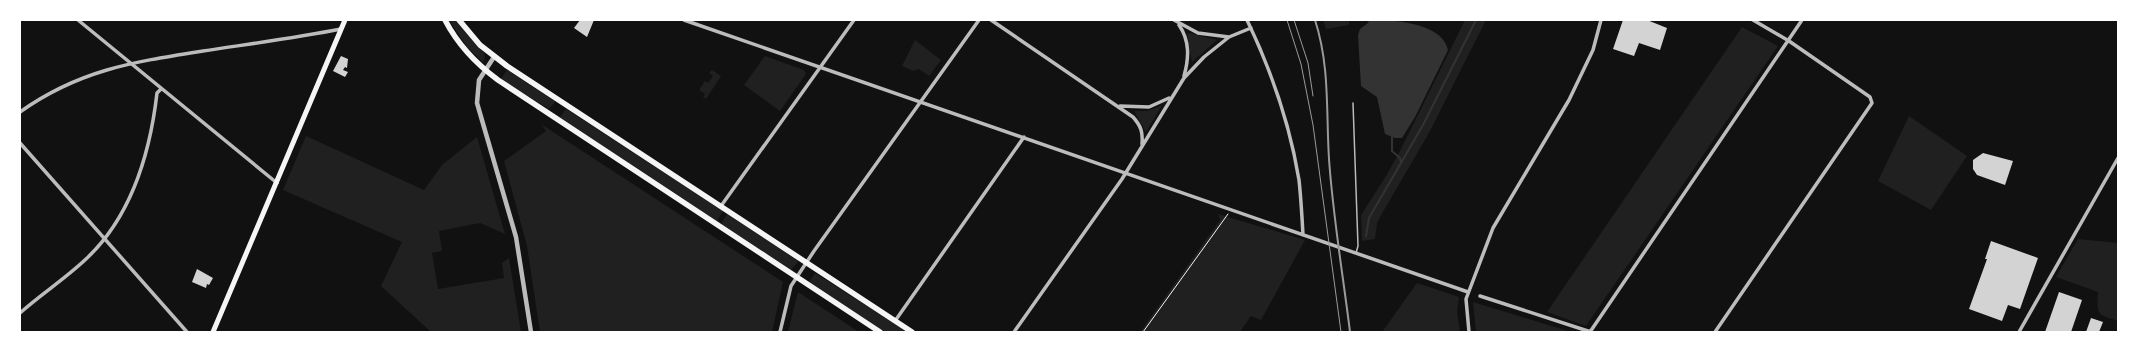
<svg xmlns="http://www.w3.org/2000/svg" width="2138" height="352" viewBox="0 0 2138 352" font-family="'Titillium Web',sans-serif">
	<rect width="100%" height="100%" fill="#111"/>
	<path fill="#202020" d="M 449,20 L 455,20 L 484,53 L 485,58 L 483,62 L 467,47 Z
		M 1323,20 L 1349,20 L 1349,25 L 1326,29 Z
		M 1465,20 L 1486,20 L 1429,133 L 1384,210 L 1377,223 L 1375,239 L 1362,241 L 1361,215 L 1386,176 L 1399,153 Z
		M 1742,27 L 1778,46 L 1586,326 L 1547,312 Z
		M 1189,33 L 1217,40 L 1192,62 L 1187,34 Z
		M 915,40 L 941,60 L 929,76 L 919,69 L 913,71 L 902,66 Z
		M 765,56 L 804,70 L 806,74 L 780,111 L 744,85 Z
		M 507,70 L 553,100 L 555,102 L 549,109 L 501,79 Z
		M 712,70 L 721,76 L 706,99 L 703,97 L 705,94 L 699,90 L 705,81 L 708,83 L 713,76 L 709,73 Z
		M 1161,106 L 1161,107 L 1146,132 L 1134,111 L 1147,111 Z
		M 566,109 L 723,211 L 717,221 L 561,118 L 560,117 Z
		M 1909,116 L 1967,156 L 1931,210 L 1878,181 Z
		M 541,124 L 783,282 L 772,332 L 540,332 L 527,246 L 504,161 L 546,131 Z
		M 306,136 L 424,190 L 442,165 L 477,137 L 505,234 L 480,223 L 439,231 L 442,251 L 432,253 L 438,289 L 504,278 L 502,263 L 509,258 L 521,332 L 431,332 L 381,286 L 402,242 L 283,190 Z
		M 727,214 L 797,260 L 798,262 L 791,270 L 721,224 Z
		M 1218,214 L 1305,240 L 1261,320 L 1251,316 L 1240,332 L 1140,332 L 1220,220 Z
		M 2078,239 L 2118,243 L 2118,321 C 2096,314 2097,315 2098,292 L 2056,277 Z
		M 815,273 L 898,326 L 906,332 L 885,332 L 809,282 Z
		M 1417,283 L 1459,297 L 1457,312 L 1460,332 L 1382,332 Z
		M 798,292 L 859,332 L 788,332 Z
		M 1473,302 L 1571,332 L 1476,332 Z"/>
	<path fill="#333" d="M 1369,20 C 1393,20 1442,22 1448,50 L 1415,117 L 1402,138 L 1395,138 L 1385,134 L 1377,97 L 1361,86 L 1358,35 L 1360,29 L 1368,23 Z"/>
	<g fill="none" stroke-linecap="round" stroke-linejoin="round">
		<path stroke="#333" stroke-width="2" d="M 1392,136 L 1392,151 L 1400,158 L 1401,163
			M 1366,236 L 1369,218 L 1423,125 L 1476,20"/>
	</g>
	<path fill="#d3d3d3" d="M 580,20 L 594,20 L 587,37 L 574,28 Z
		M 1623,20 L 1647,20 L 1667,28 L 1660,50 L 1639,43 L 1634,56 L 1613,49 Z
		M 341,56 L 348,59 L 347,68 L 345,67 L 343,70 L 348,72 L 345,77 L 333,71 Z
		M 1983,153 L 2013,161 L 2005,185 L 1977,175 L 1973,169 L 1973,160 Z
		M 1991,241 L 2038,258 L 2020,309 L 2008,305 L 2002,321 L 1969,309 L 1987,259 L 1985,259 Z
		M 197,269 L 213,278 L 209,285 L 207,284 L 206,288 L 192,282 Z
		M 2059,292 L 2082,300 L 2071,332 L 2045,332 Z
		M 2091,318 L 2103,322 L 2099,332 L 2086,332 Z"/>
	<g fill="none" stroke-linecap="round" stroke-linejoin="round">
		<path stroke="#f5f5f5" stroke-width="1" d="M 1143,332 L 1228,214"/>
		<path stroke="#bcbcbc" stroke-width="1.5" d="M 1353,103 L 1358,246 L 1356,253"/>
		<path stroke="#bcbcbc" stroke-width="3.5" d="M 78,20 L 277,183
			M 684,20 L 1468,292
			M 991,20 L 1133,117 C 1141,126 1143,132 1142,144
			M 1174,20 L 1198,33 L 1229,37
			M 1247,20 C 1271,70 1290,125 1299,180 C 1301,198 1302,217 1303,235
			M 1179,25 C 1190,41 1189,58 1184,76
			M 1120,106 L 1149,107 L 1169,98
			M 20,112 C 79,70 133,62 203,51 C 249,44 295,38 341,29
			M 20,143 L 187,332
			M 721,206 L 854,20
			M 1480,296 L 1591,332
			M 20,313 C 41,294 65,279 86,259 C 132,216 150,154 157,93 L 161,89
			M 895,321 L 1024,137
			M 780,332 L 791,286 L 814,251 L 979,20
			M 1014,332 L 1122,179 L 1184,78 L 1204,57 L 1229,37 L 1251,28
			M 1469,332 L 1466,299 L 1493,228 L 1569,100 L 1593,50 L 1601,20
			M 1590,332 L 1802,20
			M 1715,332 L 1872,103 L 1870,97 L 1789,41 L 1753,20
			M 2019,332 L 2118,158"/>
		<path stroke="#bcbcbc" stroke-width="4.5" d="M 494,57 L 479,80 L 477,103 L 516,237 L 531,332"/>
		<path stroke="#f5f5f5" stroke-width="5" d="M 213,332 L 345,20"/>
		<path stroke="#f5f5f5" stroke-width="5.5" d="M 445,20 C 458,45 475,63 498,80 L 880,332
			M 459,20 L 480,45 L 507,66 L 912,332"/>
		<path stroke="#9a9a9a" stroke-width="1" d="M 1287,20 L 1301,64 L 1313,125 L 1341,332
			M 1294,20 L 1308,63 L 1313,96"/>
		<path stroke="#9a9a9a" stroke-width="2" d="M 1315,20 C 1330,66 1326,112 1329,159 C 1333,217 1343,275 1350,332"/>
	</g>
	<rect width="2138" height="352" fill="none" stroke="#ffffff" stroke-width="42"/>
</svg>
